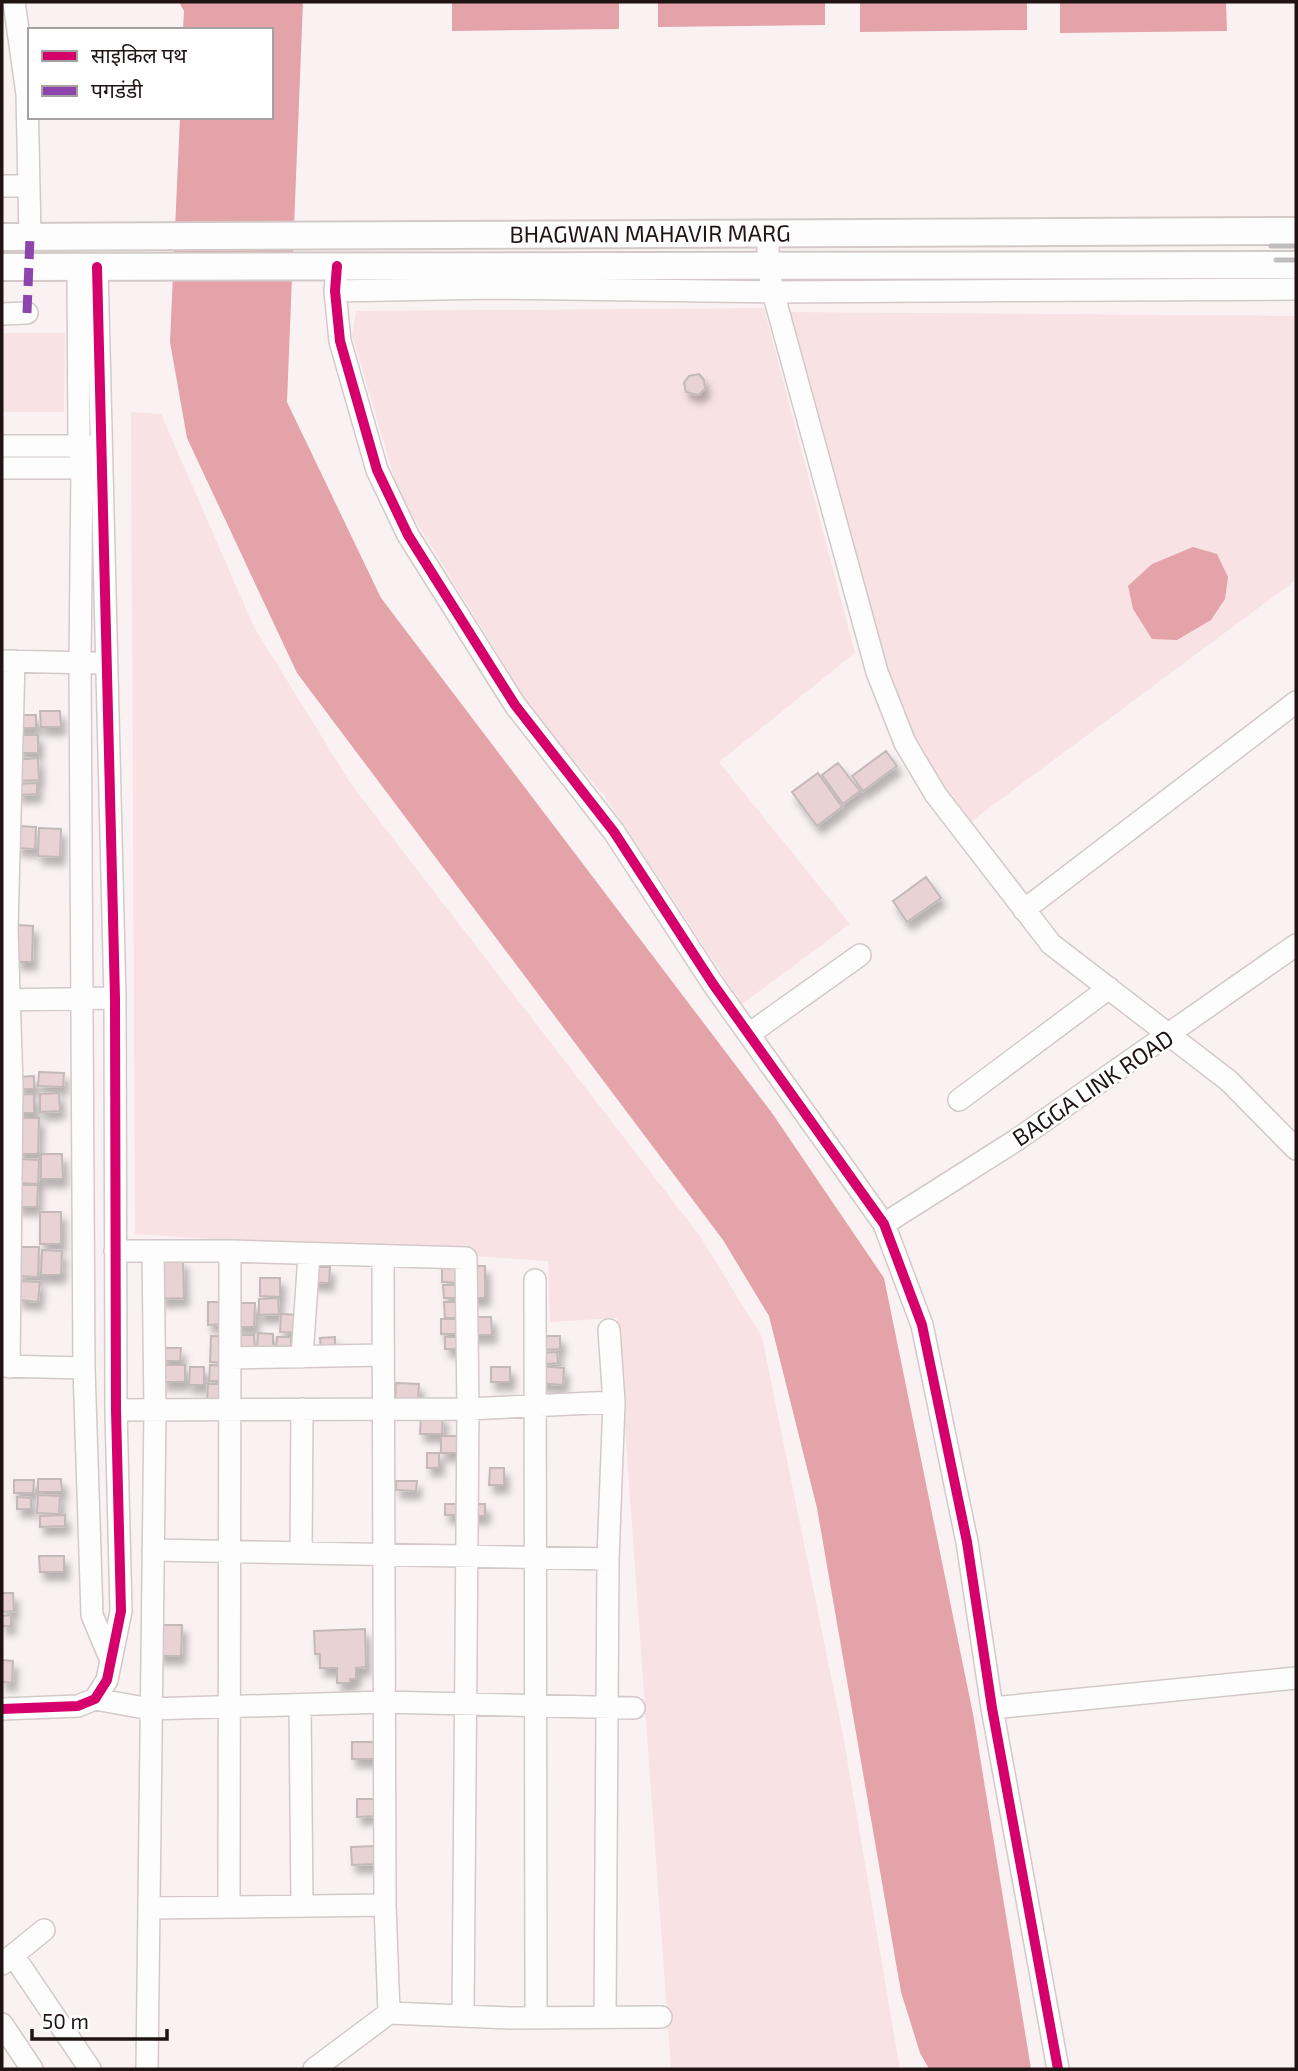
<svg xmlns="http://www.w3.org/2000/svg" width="1298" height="2071" viewBox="0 0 1298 2071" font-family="'Exo 2','Noto Sans Devanagari',sans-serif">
	<defs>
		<filter id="shadow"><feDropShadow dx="4.5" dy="8" stdDeviation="3.5" flood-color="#0004"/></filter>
	</defs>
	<rect width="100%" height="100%" fill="#faf2f2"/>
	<path fill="#f9e2e3" d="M 764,308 L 855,653 L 719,762 L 850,924 L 742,1004 L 604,795 L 542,726 L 399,494 L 352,335 L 356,311 Z
		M 788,312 L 1296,316 L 1296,580 L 965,826 L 909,725 L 871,621 Z
		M 2,333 L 65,333 L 64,412 L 2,412 Z
		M 131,412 L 161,414 L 254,627 L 351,784 L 700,1236 L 762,1337 L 843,1735 L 900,2069 L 671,2069 L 617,1318 L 550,1322 L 548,1261 L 135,1234 Z"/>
	<path fill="#e4a2a9" d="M 179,2 L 303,2 L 287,402 L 381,598 L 772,1113 L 884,1278 L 973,1714 L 1031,2069 L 929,2069 L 920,2053 L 901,1992 L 817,1508 L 769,1316 L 723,1240 L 297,673 L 187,438 L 170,342 L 180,117 L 271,117 L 271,30 L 183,30 L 184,11 Z
		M 452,2 L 619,2 L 619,29 L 452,31 Z
		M 658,2 L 825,2 L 825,25 L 658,27 Z
		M 860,2 L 1027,2 L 1027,30 L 860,32 Z
		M 1060,2 L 1226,2 L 1227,31 L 1060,33 Z
		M 1193,547 L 1217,554 L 1228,577 L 1225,599 L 1211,620 L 1177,640 L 1152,639 L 1133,609 L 1128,586 L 1152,564 Z"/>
	<path fill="#e8d2d4" stroke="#c3b9b9" stroke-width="2" filter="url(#shadow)" d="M 699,374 L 704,380 L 705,389 L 698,395 L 686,392 L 684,383 L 689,376 Z
		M 40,711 L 60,711 L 61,727 L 41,727 Z
		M 15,715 L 36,715 L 36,728 L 15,728 Z
		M 18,735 L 38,735 L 38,753 L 19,753 Z
		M 886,751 L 897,766 L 863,791 L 852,776 Z
		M 38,758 L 39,780 L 16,781 L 15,760 Z
		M 838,763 L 860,791 L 843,804 L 822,775 Z
		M 818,773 L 842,807 L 817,826 L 792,792 Z
		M 37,783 L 37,794 L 18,795 L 17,784 Z
		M 18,826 L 36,827 L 35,849 L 17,848 Z
		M 39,828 L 61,829 L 60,857 L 38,856 Z
		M 926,877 L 941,898 L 907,922 L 893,901 Z
		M 18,925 L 33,926 L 32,962 L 17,962 Z
		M 39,1072 L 64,1073 L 63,1087 L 38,1086 Z
		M 34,1076 L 34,1089 L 18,1089 L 18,1077 Z
		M 59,1093 L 60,1111 L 40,1112 L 40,1094 Z
		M 34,1094 L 34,1113 L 16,1113 L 15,1095 Z
		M 17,1118 L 39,1118 L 38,1154 L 17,1154 Z
		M 41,1154 L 62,1154 L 63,1179 L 41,1179 Z
		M 19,1159 L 39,1160 L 38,1184 L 18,1183 Z
		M 17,1185 L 38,1185 L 37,1207 L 17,1207 Z
		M 40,1212 L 61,1212 L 61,1244 L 40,1244 Z
		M 18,1247 L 39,1247 L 38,1277 L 17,1276 Z
		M 42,1250 L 62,1251 L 61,1275 L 41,1275 Z
		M 183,1260 L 184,1298 L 160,1299 L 159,1261 Z
		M 442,1266 L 463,1266 L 462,1283 L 442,1282 Z
		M 469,1266 L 485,1266 L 485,1298 L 468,1298 Z
		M 310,1267 L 330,1267 L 329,1283 L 310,1282 Z
		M 260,1278 L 280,1278 L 280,1297 L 260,1296 Z
		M 19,1281 L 40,1282 L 38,1302 L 18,1300 Z
		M 443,1285 L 463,1285 L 463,1298 L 444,1298 Z
		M 278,1298 L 279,1314 L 259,1315 L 259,1299 Z
		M 208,1302 L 229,1302 L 229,1324 L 208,1325 Z
		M 444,1302 L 464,1302 L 465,1318 L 445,1318 Z
		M 236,1303 L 255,1303 L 254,1327 L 235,1327 Z
		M 281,1314 L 300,1315 L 299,1333 L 280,1332 Z
		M 469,1317 L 491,1317 L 492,1335 L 469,1335 Z
		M 441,1319 L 463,1319 L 463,1334 L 441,1334 Z
		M 258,1333 L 273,1334 L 273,1350 L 257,1349 Z
		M 233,1335 L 254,1335 L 255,1352 L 233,1352 Z
		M 211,1336 L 230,1337 L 229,1363 L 210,1362 Z
		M 541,1336 L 560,1336 L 560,1349 L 541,1350 Z
		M 277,1337 L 291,1337 L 291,1351 L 276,1351 Z
		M 335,1337 L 335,1352 L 321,1352 L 320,1338 Z
		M 445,1337 L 464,1337 L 464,1349 L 445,1349 Z
		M 161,1348 L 181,1348 L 180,1361 L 161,1361 Z
		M 557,1352 L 558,1363 L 540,1365 L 540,1353 Z
		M 162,1365 L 185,1365 L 185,1382 L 162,1382 Z
		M 210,1365 L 230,1366 L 229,1381 L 209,1381 Z
		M 538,1366 L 564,1368 L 563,1385 L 538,1383 Z
		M 190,1367 L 204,1367 L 204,1385 L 189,1385 Z
		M 491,1367 L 510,1367 L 510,1382 L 491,1382 Z
		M 396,1383 L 419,1384 L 418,1402 L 395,1401 Z
		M 208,1384 L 229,1384 L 229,1401 L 207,1401 Z
		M 421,1415 L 443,1416 L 442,1434 L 420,1434 Z
		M 441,1436 L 464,1436 L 464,1453 L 441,1453 Z
		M 427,1453 L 439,1453 L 439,1468 L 427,1468 Z
		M 490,1468 L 504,1468 L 504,1485 L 489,1485 Z
		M 38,1479 L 61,1479 L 62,1492 L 38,1492 Z
		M 14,1480 L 34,1480 L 33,1493 L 14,1493 Z
		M 396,1481 L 417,1481 L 416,1491 L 396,1490 Z
		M 38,1495 L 60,1496 L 59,1514 L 37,1513 Z
		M 17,1497 L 31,1498 L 31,1509 L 17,1509 Z
		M 445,1504 L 464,1504 L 463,1515 L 445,1515 Z
		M 469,1504 L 485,1504 L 485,1516 L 468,1516 Z
		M 65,1515 L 65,1526 L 40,1527 L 40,1516 Z
		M 39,1556 L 64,1556 L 64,1572 L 40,1572 Z
		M 2,1593 L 13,1593 L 14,1611 L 2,1612 Z
		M 11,1615 L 11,1626 L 2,1626 L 2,1616 Z
		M 158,1625 L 182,1625 L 181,1656 L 158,1656 Z
		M 365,1629 L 366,1667 L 356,1668 L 356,1679 L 350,1679 L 350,1683 L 337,1683 L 337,1668 L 320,1668 L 320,1654 L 315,1654 L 314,1631 Z
		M 2,1660 L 13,1661 L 12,1683 L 2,1682 Z
		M 352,1742 L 376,1742 L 376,1759 L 352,1759 Z
		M 357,1799 L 374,1799 L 375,1816 L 357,1817 Z
		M 374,1846 L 374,1864 L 352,1865 L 351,1847 Z"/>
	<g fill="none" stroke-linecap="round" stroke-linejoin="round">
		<defs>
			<path id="minor" d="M 14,2 L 27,94 L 30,237
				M 2,186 L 28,186
				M 768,235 L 768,265 L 773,292 L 877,672 L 905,743 L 936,795 L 1051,944 L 1229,1081 L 1296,1149
				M 337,266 L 335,291 L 340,341 L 377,470 L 408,535 L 515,705 L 614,832 L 713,984 L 884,1224 L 922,1325 L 967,1542 L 992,1708 L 1058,2069
				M 78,267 L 79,446 L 82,468 L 80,663 L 84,1368 L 92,1615 L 110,1658
				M 335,291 L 492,288 L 773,292 L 1296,289
				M 2,314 L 27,313
				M 2,446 L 91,446
				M 2,468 L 96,468
				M 2,661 L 94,663
				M 1024,910 L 1296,702
				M 2,1000 L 115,998
				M 749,1034 L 860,955
				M 959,1100 L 1109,988
				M 884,1224 L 1018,1139 L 1296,945
				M 115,1251 L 230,1251 L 466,1258 L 468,1409 L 463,2016
				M 383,1258 L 385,1905 L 389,2013
				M 535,1280 L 536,2017
				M 302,1357 L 309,1255
				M 230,1358 L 382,1355
				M 2,1366 L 84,1368
				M 9,1367 L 12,1086 L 7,930 L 14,661
				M 116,1410 L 468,1409 L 614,1402
				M 153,1550 L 608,1559
				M 301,1553 L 302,1409
				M 95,1699 L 150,1709 L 384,1702 L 634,1708
				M 300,1705 L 302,1906
				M 992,1708 L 1296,1678
				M 2,1709 L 78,1706 L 95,1699 L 107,1680 L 121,1611 L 116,1410 L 115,998 L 97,267
				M 229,1907 L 230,1251
				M 150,1908 L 385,1905
				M 13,1955 L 90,2069
				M 2,1964 L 44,1930
				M 605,2017 L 608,1559 L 614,1402 L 609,1330
				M 2,2024 L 32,2069
				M 147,2069 L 155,1410 L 153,1251
				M 314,2069 L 389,2013 L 510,2018 L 661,2017"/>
			<g id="major">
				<path id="s1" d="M 2,237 L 1296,231"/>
				<path d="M 2,267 L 1296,265"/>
			</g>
		</defs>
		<use href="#minor" stroke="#d3c9c9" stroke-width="24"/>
		<use href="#major" stroke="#d3c9c9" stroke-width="30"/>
		<use href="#minor" stroke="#fefdfd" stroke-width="21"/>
		<use href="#major" stroke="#fefdfd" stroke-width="26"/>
		<path stroke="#bfbdbd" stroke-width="5" d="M 1271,246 L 1296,246
			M 1276,260 L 1296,260"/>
		<path stroke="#8e44ad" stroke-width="9" stroke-dasharray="18 9" stroke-linecap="butt" d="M 27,313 L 30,237"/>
		<defs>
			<path id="cycleway" d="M 337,266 L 335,291 L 340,341 L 377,470 L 408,535 L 515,705 L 614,832 L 713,984 L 884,1224 L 922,1325 L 967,1542 L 992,1708 L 1058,2069
				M 2,1709 L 78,1706 L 95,1699 L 107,1680 L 121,1611 L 116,1410 L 115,998 L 97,267"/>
		</defs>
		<use href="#cycleway" stroke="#fff" stroke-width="15"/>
		<use href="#cycleway" stroke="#d6006c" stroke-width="10"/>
	</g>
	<g text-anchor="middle" stroke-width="5" stroke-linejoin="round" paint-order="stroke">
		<g font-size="23" fill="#1f1314" stroke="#fff">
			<text dy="8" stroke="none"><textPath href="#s1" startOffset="648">BHAGWAN MAHAVIR MARG</textPath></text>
			<text transform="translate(1093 1088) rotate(-34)" y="8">BAGGA LINK ROAD</text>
		</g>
	</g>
	<rect width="1298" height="2071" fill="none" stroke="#1f1314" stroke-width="7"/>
	<rect x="28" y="28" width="245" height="91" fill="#ffffff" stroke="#a5a1a1" stroke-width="2"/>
	<rect x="42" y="51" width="35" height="10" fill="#d6006c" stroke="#a5a1a1" stroke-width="2"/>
	<text x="91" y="63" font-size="21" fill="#1f1314">साइकिल पथ</text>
	<rect x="42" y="86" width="35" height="10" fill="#8e44ad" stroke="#a5a1a1" stroke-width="2"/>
	<text x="91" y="98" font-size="21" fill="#1f1314">पगडंडी</text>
	<path d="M32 2029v10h135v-10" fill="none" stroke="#1f1314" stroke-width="3.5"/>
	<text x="42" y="2029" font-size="21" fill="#1f1314" stroke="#ffffff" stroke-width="5" paint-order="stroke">50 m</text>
</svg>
